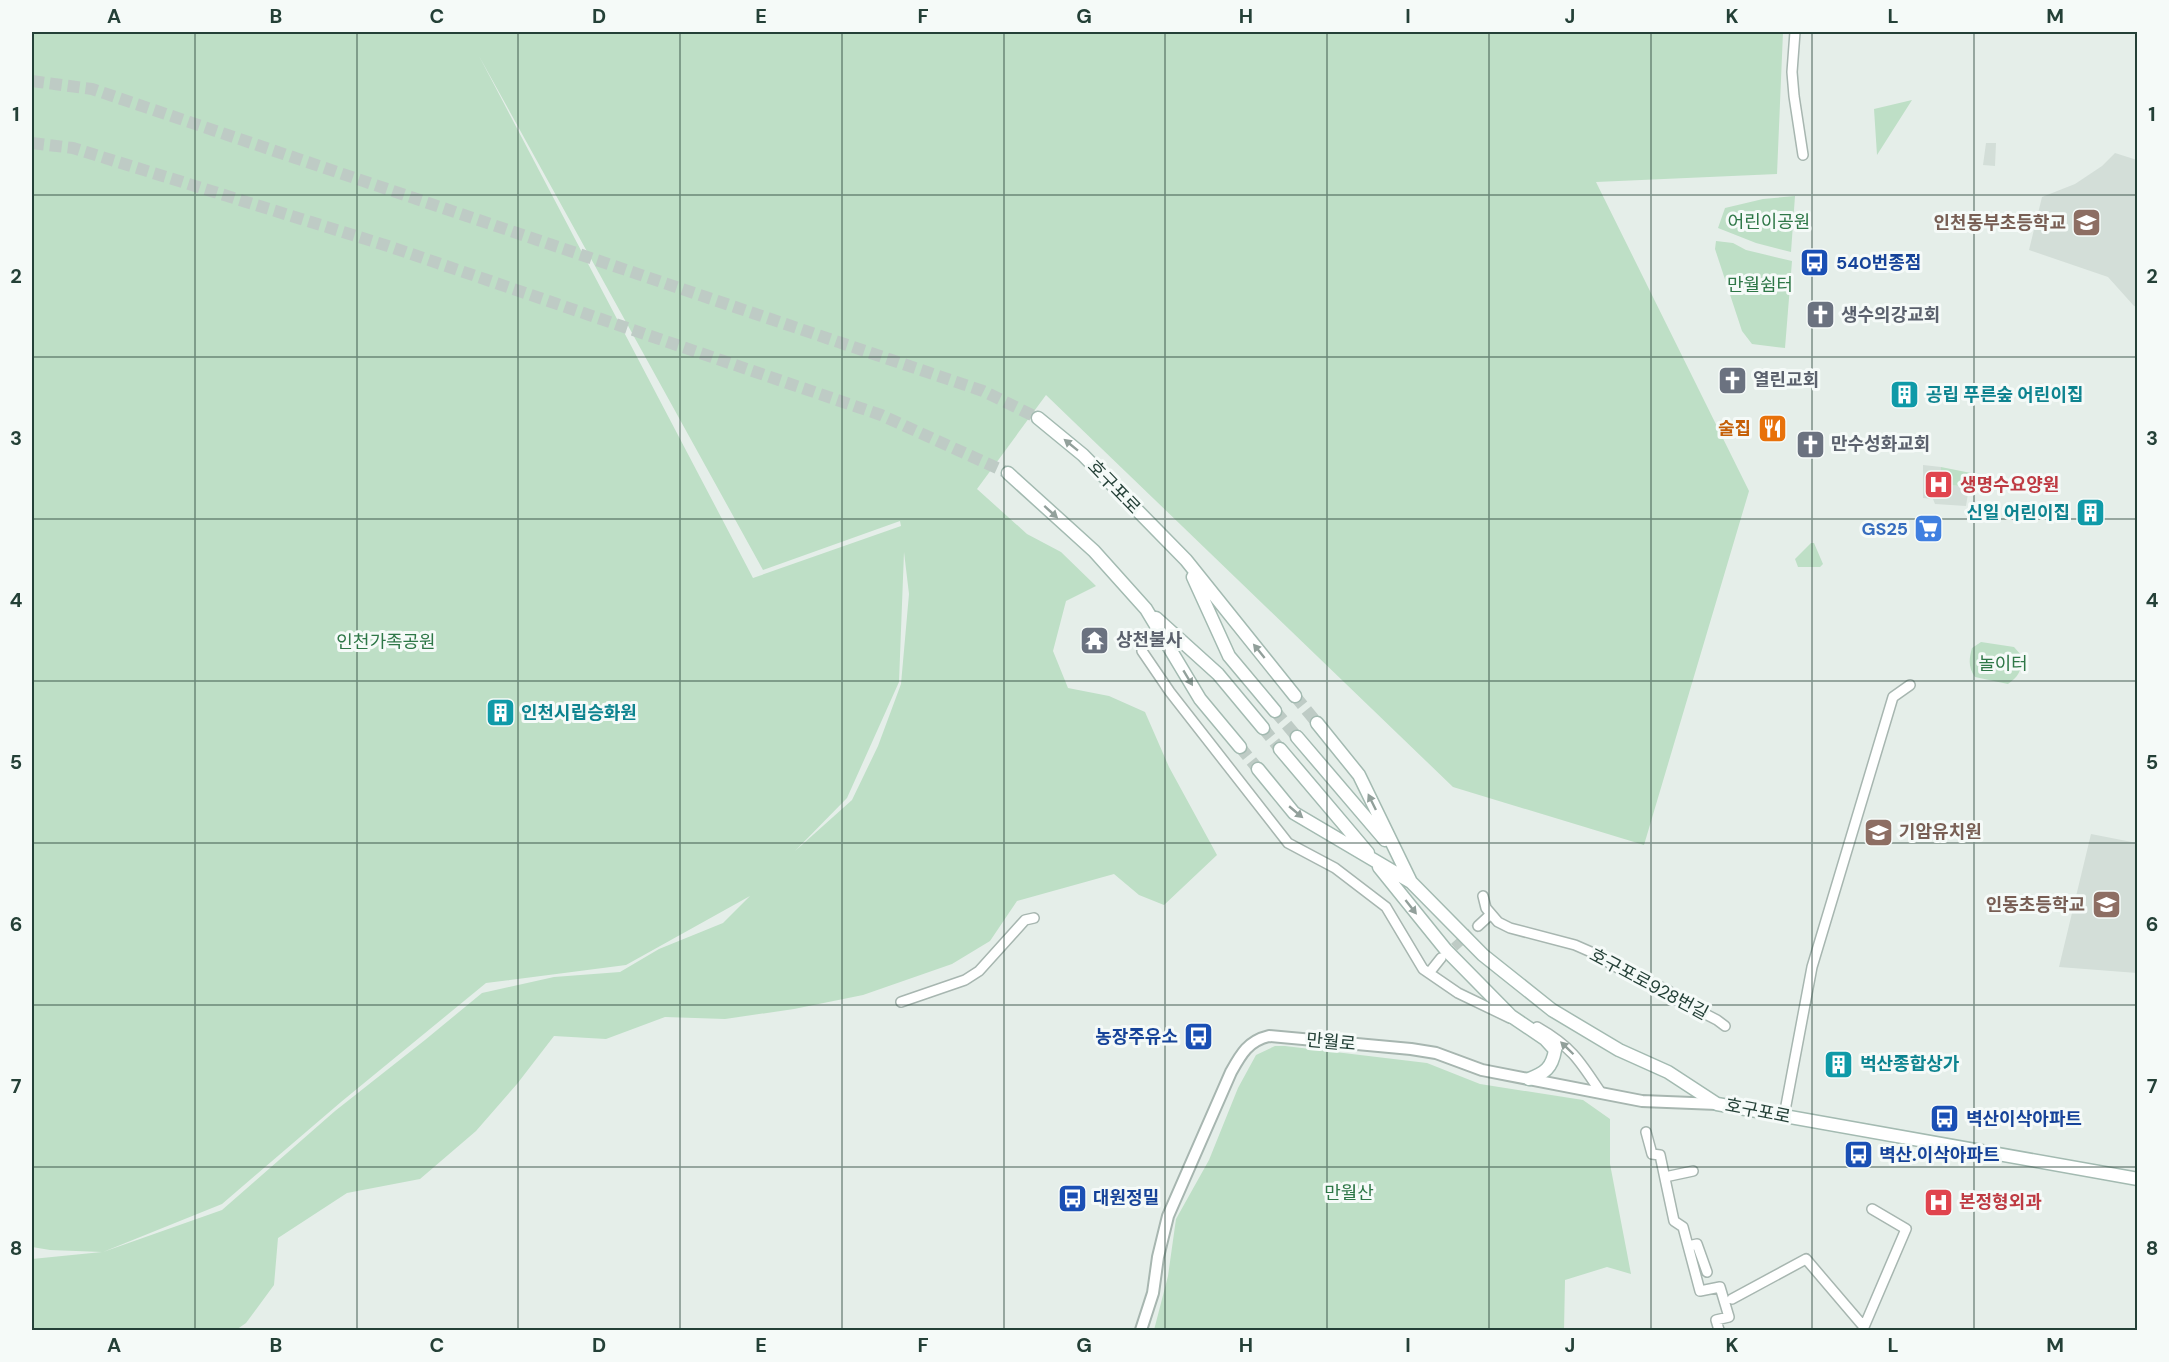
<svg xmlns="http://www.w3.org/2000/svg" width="2169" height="1362" viewBox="0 0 2169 1362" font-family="'DM Sans','Noto Sans KR',sans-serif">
	<rect width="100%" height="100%" fill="#e5eee9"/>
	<path fill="#d3ded8" d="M 1986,143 L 1996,143 L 1995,166 L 1983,165 Z
		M 2115,153 L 2137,160 L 2137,307 L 2134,306 L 2108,277 L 2029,250 L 2042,197 L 2075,184 L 2102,166 Z
		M 1923,465 L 1941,467 L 1941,484 L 1969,487 L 1966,506 L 1935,504 L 1933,499 L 1923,498 Z
		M 2091,834 L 2137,843 L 2137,973 L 2059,967 Z"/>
	<path fill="#bedfc6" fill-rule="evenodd" d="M 32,32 L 1783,32 L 1777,174 L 1596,182 L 1749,491 L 1644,845 L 1453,787 L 1046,395 L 977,489 L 1027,534 L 1061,552 L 1096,586 L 1066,601 L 1053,651 L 1068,688 L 1109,696 L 1145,712 L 1169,767 L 1217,855 L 1164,905 L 1139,895 L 1114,874 L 1017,901 L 990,941 L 952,964 L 863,995 L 794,1009 L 725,1019 L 665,1017 L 606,1039 L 554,1036 L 517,1084 L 476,1131 L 420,1179 L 347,1193 L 278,1238 L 274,1285 L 246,1323 L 236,1330 L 32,1330 L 32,1259 L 102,1252 L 50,1250 L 32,1247 ZM 479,56 L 763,570 L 900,521 L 901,526 L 753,578 ZM 904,552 L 909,594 L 901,684 L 878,746 L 852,800 L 795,851 L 847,798 L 899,682 ZM 750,896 L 723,923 L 659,949 L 620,972 L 554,977 L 482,993 L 425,1040 L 335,1111 L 222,1210 L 103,1252 L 222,1204 L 341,1102 L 486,983 L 626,965 Z
		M 1912,100 L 1877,155 L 1874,109 Z
		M 1795,196 L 1791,252 L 1756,243 L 1718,228 L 1725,208 L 1763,199 Z
		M 1716,241 L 1733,243 L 1746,250 L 1792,261 L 1785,348 L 1752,344 L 1742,331 L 1715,249 Z
		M 1941,467 L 1971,473 L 1969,487 L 1940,484 Z
		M 1811,543 L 1814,543 L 1823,564 L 1820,567 L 1798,567 L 1795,559 Z
		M 1981,642 L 2014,647 L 2021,655 C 2022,669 2020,676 2008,684 L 1975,677 C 1968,667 1969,659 1972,648 Z
		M 1275,1046 L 1285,1046 L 1427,1063 L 1480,1084 L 1583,1100 L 1610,1119 L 1610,1164 L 1631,1274 L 1607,1267 L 1565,1280 L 1564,1330 L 1154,1330 L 1168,1276 L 1176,1219 L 1209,1160 L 1238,1088 L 1256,1055 Z"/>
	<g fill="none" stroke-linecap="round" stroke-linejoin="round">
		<path stroke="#becbc5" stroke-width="9" stroke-dasharray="9 4.5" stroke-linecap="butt" d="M 1444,956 L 1478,926"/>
		<path stroke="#becbc5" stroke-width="12" stroke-dasharray="12 6" stroke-linecap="butt" d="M 32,81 L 92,89 L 983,391 L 1038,418
			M 32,143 L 73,148 L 388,246 L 881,415 L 1008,473
			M 1295,696 L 1317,723
			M 1275,711 L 1297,737
			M 1263,728 L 1280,749
			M 1240,747 L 1258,769"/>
		<defs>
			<path id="minor" d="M 1795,32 L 1792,72 L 1794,96 L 1803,155
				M 1142,651 L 1170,692 L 1288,843 L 1335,868 L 1386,907 L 1423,969 L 1458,993 L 1510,1018
				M 1483,896 L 1486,908 L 1498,922 L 1510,928 L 1575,945 L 1591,952 L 1630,975 L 1666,989 L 1688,1005 L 1717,1020 L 1725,1026
				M 1478,926 L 1491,914
				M 1429,973 L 1441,958
				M 901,1002 L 965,980 L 979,971 L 1025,920 L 1034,918
				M 1537,1027 C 1572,1047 1580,1061 1601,1093
				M 1784,1116 L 1812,967 L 1893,697 L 1910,685
				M 1646,1132 L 1652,1154 L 1660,1155 L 1674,1221 L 1683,1227 L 1700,1291 L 1720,1287 L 1729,1317 L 1716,1320 L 1719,1330
				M 1665,1177 L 1693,1171
				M 1688,1246 L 1697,1244 L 1707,1272
				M 1732,1299 L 1806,1259 L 1864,1327 L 1906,1229 L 1872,1209"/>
			<path id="tertiary" d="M 1141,1330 L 1153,1293 L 1158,1257 L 1168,1216 L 1231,1072 C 1241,1054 1248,1041 1269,1036 L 1411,1049 L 1436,1053 L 1482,1070 L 1642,1101 L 1717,1104"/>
			<path id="secondary" d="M 1038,418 L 1083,455 L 1186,560 L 1295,696
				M 1008,473 L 1094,551 L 1146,609 L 1200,699 L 1240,747
				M 1193,577 L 1229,656 L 1275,711
				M 1156,618 L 1218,674 L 1263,728
				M 1317,723 L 1359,775 L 1411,882
				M 1297,737 L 1385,840
				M 1280,749 L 1368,853
				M 1258,769 L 1294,813 L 1411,882 L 1483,955 L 1552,1010 L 1619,1050 L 1668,1072 L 1717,1104 L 2138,1179
				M 1379,867 L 1446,950 L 1511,1016 L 1545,1039 L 1555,1050 C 1552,1068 1545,1073 1529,1079"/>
		</defs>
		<use href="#minor" stroke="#a7b6b0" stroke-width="12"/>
		<use href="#tertiary" stroke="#a7b6b0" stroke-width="14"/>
		<use href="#secondary" stroke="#a3bab1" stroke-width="15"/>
		<use href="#minor" stroke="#fff" stroke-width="9"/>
		<use href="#tertiary" stroke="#fff" stroke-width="10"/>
		<use href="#secondary" stroke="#fff" stroke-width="12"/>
	</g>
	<defs><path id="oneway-solid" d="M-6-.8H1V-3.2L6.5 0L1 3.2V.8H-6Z" transform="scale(1.5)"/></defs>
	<g fill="#92a09b">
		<use href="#oneway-solid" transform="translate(1071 445) rotate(-141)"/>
		<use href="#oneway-solid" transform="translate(1051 512) rotate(42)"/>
		<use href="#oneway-solid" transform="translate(1259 651) rotate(-129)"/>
		<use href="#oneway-solid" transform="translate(1188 678) rotate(59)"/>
		<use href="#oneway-solid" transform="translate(1372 802) rotate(-116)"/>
		<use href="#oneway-solid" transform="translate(1296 812) rotate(40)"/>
		<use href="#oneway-solid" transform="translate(1411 907) rotate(52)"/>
		<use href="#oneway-solid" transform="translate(1567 1048) rotate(-136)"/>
	</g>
	<path fill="none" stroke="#244037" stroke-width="1.5" stroke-opacity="0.55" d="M 195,32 L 195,1330M 357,32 L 357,1330M 518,32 L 518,1330M 680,32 L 680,1330M 842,32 L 842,1330M 1004,32 L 1004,1330M 1165,32 L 1165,1330M 1327,32 L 1327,1330M 1489,32 L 1489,1330M 1651,32 L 1651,1330M 1812,32 L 1812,1330M 1974,32 L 1974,1330M 32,195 L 2138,195M 32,357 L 2138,357M 32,519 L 2138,519M 32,681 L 2138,681M 32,843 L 2138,843M 32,1005 L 2138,1005M 32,1167 L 2138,1167"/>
	<defs>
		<symbol id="school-square" viewBox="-11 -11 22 22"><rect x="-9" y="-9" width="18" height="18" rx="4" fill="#8d6e63" stroke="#f5faf8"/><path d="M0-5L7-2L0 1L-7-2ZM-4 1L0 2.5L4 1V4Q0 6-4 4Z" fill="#fff"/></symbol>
		<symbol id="bus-square" viewBox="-11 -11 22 22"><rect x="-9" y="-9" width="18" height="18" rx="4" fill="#1a4fb4" stroke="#f5faf8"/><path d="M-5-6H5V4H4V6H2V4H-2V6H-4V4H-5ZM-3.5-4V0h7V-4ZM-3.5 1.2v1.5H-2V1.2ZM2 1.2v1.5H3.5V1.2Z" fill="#fff"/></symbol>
		<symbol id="church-square" viewBox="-11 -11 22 22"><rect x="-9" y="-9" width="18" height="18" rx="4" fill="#6b7280" stroke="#f5faf8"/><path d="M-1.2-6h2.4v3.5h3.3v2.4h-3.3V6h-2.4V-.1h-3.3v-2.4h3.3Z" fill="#fff"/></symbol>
		<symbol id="building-square" viewBox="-11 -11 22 22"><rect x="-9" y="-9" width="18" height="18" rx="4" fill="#0f9aa8" stroke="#f5faf8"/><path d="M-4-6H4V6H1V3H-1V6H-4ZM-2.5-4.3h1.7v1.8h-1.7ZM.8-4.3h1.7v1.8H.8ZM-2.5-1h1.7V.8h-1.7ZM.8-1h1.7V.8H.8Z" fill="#fff"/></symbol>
		<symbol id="restaurant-square" viewBox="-11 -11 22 22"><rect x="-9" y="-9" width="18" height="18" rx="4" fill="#e8710a" stroke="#f5faf8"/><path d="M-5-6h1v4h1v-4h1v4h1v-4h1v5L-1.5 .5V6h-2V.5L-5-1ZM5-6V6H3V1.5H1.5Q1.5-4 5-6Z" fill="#fff"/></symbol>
		<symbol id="hospital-square" viewBox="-11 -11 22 22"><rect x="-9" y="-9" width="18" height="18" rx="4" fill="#e0444e" stroke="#f5faf8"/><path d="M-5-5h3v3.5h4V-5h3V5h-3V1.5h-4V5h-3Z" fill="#fff"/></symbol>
		<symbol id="supermarket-square" viewBox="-11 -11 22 22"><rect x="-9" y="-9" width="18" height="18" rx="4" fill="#3f7fe0" stroke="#f5faf8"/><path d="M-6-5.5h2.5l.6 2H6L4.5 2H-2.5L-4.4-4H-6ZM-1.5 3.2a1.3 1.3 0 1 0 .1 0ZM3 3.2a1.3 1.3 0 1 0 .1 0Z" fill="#fff"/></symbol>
		<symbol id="temple-square" viewBox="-11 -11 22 22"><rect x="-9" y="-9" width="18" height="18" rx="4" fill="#6b7280" stroke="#f5faf8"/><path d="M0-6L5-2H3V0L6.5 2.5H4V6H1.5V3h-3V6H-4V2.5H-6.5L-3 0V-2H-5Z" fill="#fff"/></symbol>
	</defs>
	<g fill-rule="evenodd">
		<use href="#school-square" x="2070" y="206" width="33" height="33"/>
		<use href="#bus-square" x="1798" y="246" width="33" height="33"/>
		<use href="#church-square" x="1804" y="298" width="33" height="33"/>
		<use href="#church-square" x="1716" y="364" width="33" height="33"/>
		<use href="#building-square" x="1888" y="378" width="33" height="33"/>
		<use href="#restaurant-square" x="1756" y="412" width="33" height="33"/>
		<use href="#church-square" x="1794" y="428" width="33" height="33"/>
		<use href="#hospital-square" x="1922" y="468" width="33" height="33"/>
		<use href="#building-square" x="2074" y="496" width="33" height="33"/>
		<use href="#supermarket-square" x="1912" y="512" width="33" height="33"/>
		<use href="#temple-square" x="1078" y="624" width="33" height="33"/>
		<use href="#building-square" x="484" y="696" width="33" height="33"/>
		<use href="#school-square" x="1862" y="816" width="33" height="33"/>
		<use href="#school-square" x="2090" y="888" width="33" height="33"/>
		<use href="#bus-square" x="1182" y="1020" width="33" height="33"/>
		<use href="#building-square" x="1822" y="1048" width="33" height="33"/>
		<use href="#bus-square" x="1928" y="1102" width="33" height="33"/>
		<use href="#bus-square" x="1842" y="1138" width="33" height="33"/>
		<use href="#bus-square" x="1056" y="1182" width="33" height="33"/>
		<use href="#hospital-square" x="1922" y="1186" width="33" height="33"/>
	</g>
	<g text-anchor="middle" stroke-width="6" stroke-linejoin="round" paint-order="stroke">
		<g font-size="18" fill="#2e7747" stroke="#f5faf8">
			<text x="1769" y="228">어린이공원</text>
			<text x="1760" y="291">만월쉼터</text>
			<text x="386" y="648">인천가족공원</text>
			<text x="2003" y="670">놀이터</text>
			<text x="1349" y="1199">만월산</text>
		</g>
		<g font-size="18" font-weight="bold" fill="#785e54" stroke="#f5faf8" text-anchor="end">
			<text x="2066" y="229">인천동부초등학교</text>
			<text x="1899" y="838" text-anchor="start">기암유치원</text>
			<text x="2085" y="911">인동초등학교</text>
		</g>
		<g font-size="18" font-weight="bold" fill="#164399" stroke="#f5faf8" text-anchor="start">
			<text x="1836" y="269">540번종점</text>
			<text x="1178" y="1043" text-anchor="end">농장주유소</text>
			<text x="1966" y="1125">벽산이삭아파트</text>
			<text x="1879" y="1161">벽산.이삭아파트</text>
			<text x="1093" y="1204">대원정밀</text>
		</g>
		<g font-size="18" font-weight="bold" fill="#5b616d" stroke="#f5faf8" text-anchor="start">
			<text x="1841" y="321">생수의강교회</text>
			<text x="1753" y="386">열린교회</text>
			<text x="1831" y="450">만수성화교회</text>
			<text x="1116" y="646">상천불사</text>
		</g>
		<g font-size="18" font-weight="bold" fill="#0d838f" stroke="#f5faf8" text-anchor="start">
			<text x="1926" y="401">공립 푸른숲 어린이집</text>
			<text x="2070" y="519" text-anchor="end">신일 어린이집</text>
			<text x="521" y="719">인천시립승화원</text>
			<text x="1860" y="1070">벅산종합상가</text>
		</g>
		<g font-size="18" font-weight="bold" fill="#c56008" stroke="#f5faf8" text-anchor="end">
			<text x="1751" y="435">술집</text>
		</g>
		<g font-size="18" font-weight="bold" fill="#be3a42" stroke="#f5faf8" text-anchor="start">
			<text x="1960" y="491">생명수요양원</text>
			<text x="1959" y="1208">본정형외과</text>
		</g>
		<g font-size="18" fill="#244037" stroke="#f5faf8">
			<text transform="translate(1114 487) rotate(46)" y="6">호구포로</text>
			<text transform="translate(1649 984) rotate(28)" y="6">호구포로928번길</text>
			<text transform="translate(1331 1042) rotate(5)" y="6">만월로</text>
			<text transform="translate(1758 1111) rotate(11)" y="6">호구포로</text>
		</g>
		<g font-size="18" font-weight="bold" fill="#366cbe" stroke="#f5faf8" text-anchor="end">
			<text x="1908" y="535">GS25</text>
		</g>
	</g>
	<rect width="2169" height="1362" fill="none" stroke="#f5faf8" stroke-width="66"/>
	<rect x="33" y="33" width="2103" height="1296" fill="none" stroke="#244037" stroke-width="2"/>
	<g font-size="20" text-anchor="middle" font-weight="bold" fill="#244037">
		<text x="114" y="23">A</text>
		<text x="276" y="23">B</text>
		<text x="437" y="23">C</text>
		<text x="599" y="23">D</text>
		<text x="761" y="23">E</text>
		<text x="923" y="23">F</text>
		<text x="1084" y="23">G</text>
		<text x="1246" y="23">H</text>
		<text x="1408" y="23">I</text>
		<text x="1570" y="23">J</text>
		<text x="1732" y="23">K</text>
		<text x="1893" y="23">L</text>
		<text x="2055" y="23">M</text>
		<text x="16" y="121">1</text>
		<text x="2152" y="121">1</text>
		<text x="16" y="283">2</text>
		<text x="2152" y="283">2</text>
		<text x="16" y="445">3</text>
		<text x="2152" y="445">3</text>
		<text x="16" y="607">4</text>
		<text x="2152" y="607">4</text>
		<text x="16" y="769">5</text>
		<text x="2152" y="769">5</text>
		<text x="16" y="931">6</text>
		<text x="2152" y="931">6</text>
		<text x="16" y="1093">7</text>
		<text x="2152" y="1093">7</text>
		<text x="16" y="1255">8</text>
		<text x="2152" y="1255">8</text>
		<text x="114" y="1352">A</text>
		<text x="276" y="1352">B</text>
		<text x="437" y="1352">C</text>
		<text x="599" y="1352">D</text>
		<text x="761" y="1352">E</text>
		<text x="923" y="1352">F</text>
		<text x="1084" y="1352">G</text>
		<text x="1246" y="1352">H</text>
		<text x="1408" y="1352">I</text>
		<text x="1570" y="1352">J</text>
		<text x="1732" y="1352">K</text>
		<text x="1893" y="1352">L</text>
		<text x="2055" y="1352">M</text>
	</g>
</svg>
